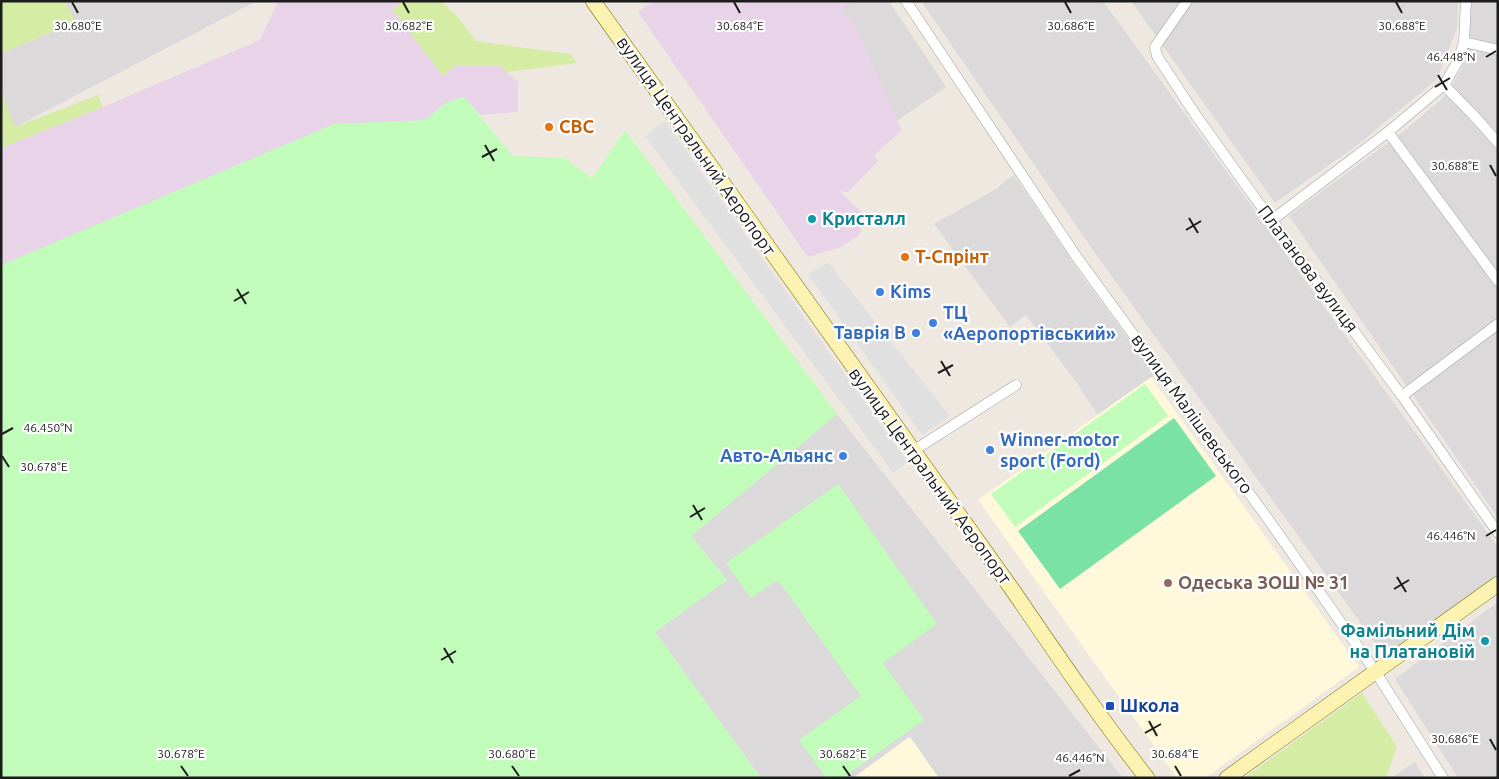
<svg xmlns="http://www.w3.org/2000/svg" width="1499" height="779" viewBox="0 0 1499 779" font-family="Ubuntu,sans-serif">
	<rect width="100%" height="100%" fill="#eee8e1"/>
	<path fill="#dbd9da" d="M 65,1 L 257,1 L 15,127 L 1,92 L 1,53 L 74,23 Z
		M 849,1 L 889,1 L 946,87 L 897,121 L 884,93 L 841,9 L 850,2 Z
		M 921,1 L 1103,1 L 1498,547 L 1498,577 L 1385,657 L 1093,250 Z
		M 1131,1 L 1458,1 L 1457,28 L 1437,79 L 1356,146 L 1275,203 Z
		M 1470,1 L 1498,1 L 1498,518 L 1289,216 L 1405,130 L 1442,99 L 1454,82 L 1468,55 Z
		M 1014,175 L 1083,277 L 1155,375 L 1099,417 L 1077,383 L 1026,315 L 1010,327 L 934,224 L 998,188 L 1003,182 Z
		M 837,414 L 1123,778 L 761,778 L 655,632 L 727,580 L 691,536 Z
		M 1498,602 L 1498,778 L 1458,778 L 1395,679 Z
		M 1415,762 L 1425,778 L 1391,778 Z"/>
	<path fill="#e8d3e8" d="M 278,1 L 405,1 L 392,9 L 443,76 L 455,66 L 499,65 L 518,82 L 518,112 L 480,115 L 464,97 L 447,102 L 425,120 L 1,265 L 1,148 L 103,107 L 260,40 Z
		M 653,1 L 849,1 L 850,2 L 841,10 L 855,24 L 897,121 L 902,130 L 874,155 L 878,161 L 848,192 L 840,191 L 866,217 L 859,235 L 841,247 L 808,257 L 638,12 Z"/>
	<path fill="#fff8da" d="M 1151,377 L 1359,667 L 1205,778 L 1177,778 L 978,500 Z
		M 910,737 L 939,778 L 853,778 L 909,737 Z"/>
	<path fill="#d5eca4" d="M 1,1 L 65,1 L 75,22 L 1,53 Z
		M 405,1 L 444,1 L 443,3 L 458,17 L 476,41 L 571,54 L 577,63 L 506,72 L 499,65 L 455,66 L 443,76 L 392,9 Z
		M 1,92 L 15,127 L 98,95 L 103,107 L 1,148 Z
		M 1362,693 L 1397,747 L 1386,778 L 1244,778 Z"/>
	<path fill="#c2fcbb" d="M 464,97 L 513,156 L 564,158 L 592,178 L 625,130 L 837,414 L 691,536 L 727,580 L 655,632 L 761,778 L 1,778 L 1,265 L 334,124 L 425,120 L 447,102 Z
		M 1145,384 L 1168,416 L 1015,527 L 991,494 Z
		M 838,484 L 937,624 L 883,663 L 924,720 L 843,778 L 826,778 L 799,740 L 861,696 L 778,580 L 751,598 L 726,563 Z"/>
	<path fill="#7be2a6" d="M 1174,418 L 1216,476 L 1060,589 L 1018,531 Z"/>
	<path fill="#e0e0e0" d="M 665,121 L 907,462 L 893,473 L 645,136 Z
		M 828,262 L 950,416 L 922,435 L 808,274 Z"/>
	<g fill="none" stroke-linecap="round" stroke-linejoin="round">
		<defs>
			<path id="street" d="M 906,1 L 1076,256 L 1268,519 L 1375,671 L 1443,778
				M 1187,1 L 1155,47 L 1157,56 L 1195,114 L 1250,191 L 1402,396 L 1498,533
				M 1464,42 L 1498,50
				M 1444,85 L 1478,120 L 1498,143
				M 1388,132 L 1498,281
				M 1272,220 L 1388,132 L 1444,85 L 1458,61 L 1464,42 L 1466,1
				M 1402,396 L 1498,324
				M 913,451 L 1016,385"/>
			<path id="secondary" d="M 593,1 L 1014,592 C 1057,655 1100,718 1147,778
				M 1227,778 L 1498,584"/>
		</defs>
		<use href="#street" stroke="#a3a3a3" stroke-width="11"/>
		<use href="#secondary" stroke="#776d00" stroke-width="16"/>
		<use href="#street" stroke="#fff" stroke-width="10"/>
		<use href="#secondary" stroke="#fcf2b1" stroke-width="15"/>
	</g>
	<path fill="none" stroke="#1c1c1c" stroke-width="2" d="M 72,2 L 78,13M 403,2 L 409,13M 734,2 L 740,13M 1065,2 L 1071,13M 1396,2 L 1402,13M 1486,57 L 1496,51M 1438,75 L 1447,90M 1435,87 L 1450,78M 485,145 L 494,161M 482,157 L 497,149M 1490,165 L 1496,176M 1189,218 L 1198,233M 1186,230 L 1201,221M 237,289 L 246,304M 234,301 L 249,292M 941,361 L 950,376M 938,373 L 953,365M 2,434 L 13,428M 2,456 L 9,467M 693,505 L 702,520M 690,517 L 705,508M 1486,536 L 1496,530M 1397,577 L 1406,592M 1394,589 L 1409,580M 444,648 L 453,663M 441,660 L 456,651M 1149,721 L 1157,736M 1145,733 L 1161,724M 1490,739 L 1496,750M 181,766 L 188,776M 512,766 L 519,776M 843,766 L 850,776M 1175,766 L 1181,776M 1069,776 L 1080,770"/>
	<g fill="#e8710a" stroke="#fff" stroke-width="2">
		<circle cx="549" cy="127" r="5"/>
		<circle cx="905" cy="257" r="5"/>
	</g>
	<g fill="#0f9aa8" stroke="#fff" stroke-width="2">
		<circle cx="812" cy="219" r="5"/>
		<circle cx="1485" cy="641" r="5"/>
	</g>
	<g fill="#3f7fe0" stroke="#fff" stroke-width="2">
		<circle cx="880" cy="292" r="5"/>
		<circle cx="933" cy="323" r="5"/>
		<circle cx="916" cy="333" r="5"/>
		<circle cx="990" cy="450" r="5"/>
		<circle cx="843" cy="456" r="5"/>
	</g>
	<circle fill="#8d6e63" stroke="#fff" stroke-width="2" cx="1168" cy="583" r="5"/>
	<rect fill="#1a4fb4" stroke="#fff" stroke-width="2" x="1105" y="701" width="10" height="10" rx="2.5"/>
	<g text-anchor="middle" stroke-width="4.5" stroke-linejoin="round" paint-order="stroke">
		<g font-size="18" font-weight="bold" fill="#c56008" stroke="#fff" text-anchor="start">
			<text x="559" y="133">СВС</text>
			<text x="915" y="263">Т-Спрінт</text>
		</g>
		<g font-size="18" fill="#1c1c1c" stroke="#fff">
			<text transform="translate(696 146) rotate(55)" y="6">вулиця Центральний Аеропорт</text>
			<text transform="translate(1308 269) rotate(53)" y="6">Платанова вулиця</text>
			<text transform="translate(1192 414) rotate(54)" y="6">вулиця Малішевського</text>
			<text transform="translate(930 476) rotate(54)" y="6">вулиця Центральний Аеропорт</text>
		</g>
		<g font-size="18" font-weight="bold" fill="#0d838f" stroke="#fff" text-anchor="start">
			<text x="822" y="225">Кристалл</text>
			<text x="1475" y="637" text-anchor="end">Фамільний Дім<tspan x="1475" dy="21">на Платановій</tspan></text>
		</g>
		<g font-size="18" font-weight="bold" fill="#366cbe" stroke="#fff" text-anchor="start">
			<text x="890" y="298">Kims</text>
			<text x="943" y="319">ТЦ<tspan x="943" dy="21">«Аеропортівський»</tspan></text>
			<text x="906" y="339" text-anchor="end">Таврія В</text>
			<text x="1000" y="446">Winner-motor<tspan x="1000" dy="21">sport (Ford)</tspan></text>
			<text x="833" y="462" text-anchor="end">Авто-Альянс</text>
		</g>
		<g font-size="18" font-weight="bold" fill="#785e54" stroke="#fff" text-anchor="start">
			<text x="1178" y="589">Одеська ЗОШ № 31</text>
		</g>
		<g font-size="18" font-weight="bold" fill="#164399" stroke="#fff" text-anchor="start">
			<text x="1120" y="712">Школа</text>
		</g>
	</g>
	<g font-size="12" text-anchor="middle" fill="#1c1c1c" stroke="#fff" stroke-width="4.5" stroke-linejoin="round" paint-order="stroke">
		<text x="1071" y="30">30.686°E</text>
		<text x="1402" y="30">30.688°E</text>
		<text x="78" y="30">30.680°E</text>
		<text x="409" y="30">30.682°E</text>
		<text x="740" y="30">30.684°E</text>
		<text x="1451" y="61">46.448°N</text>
		<text x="1455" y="170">30.688°E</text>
		<text x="48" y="432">46.450°N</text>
		<text x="44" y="471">30.678°E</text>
		<text x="1451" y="540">46.446°N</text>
		<text x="1455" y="743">30.686°E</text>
		<text x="181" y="758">30.678°E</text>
		<text x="512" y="758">30.680°E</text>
		<text x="843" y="758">30.682°E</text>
		<text x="1175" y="758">30.684°E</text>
		<text x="1080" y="762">46.446°N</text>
	</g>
	<rect width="1499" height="779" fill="none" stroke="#1c1c1c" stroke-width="5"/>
</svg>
